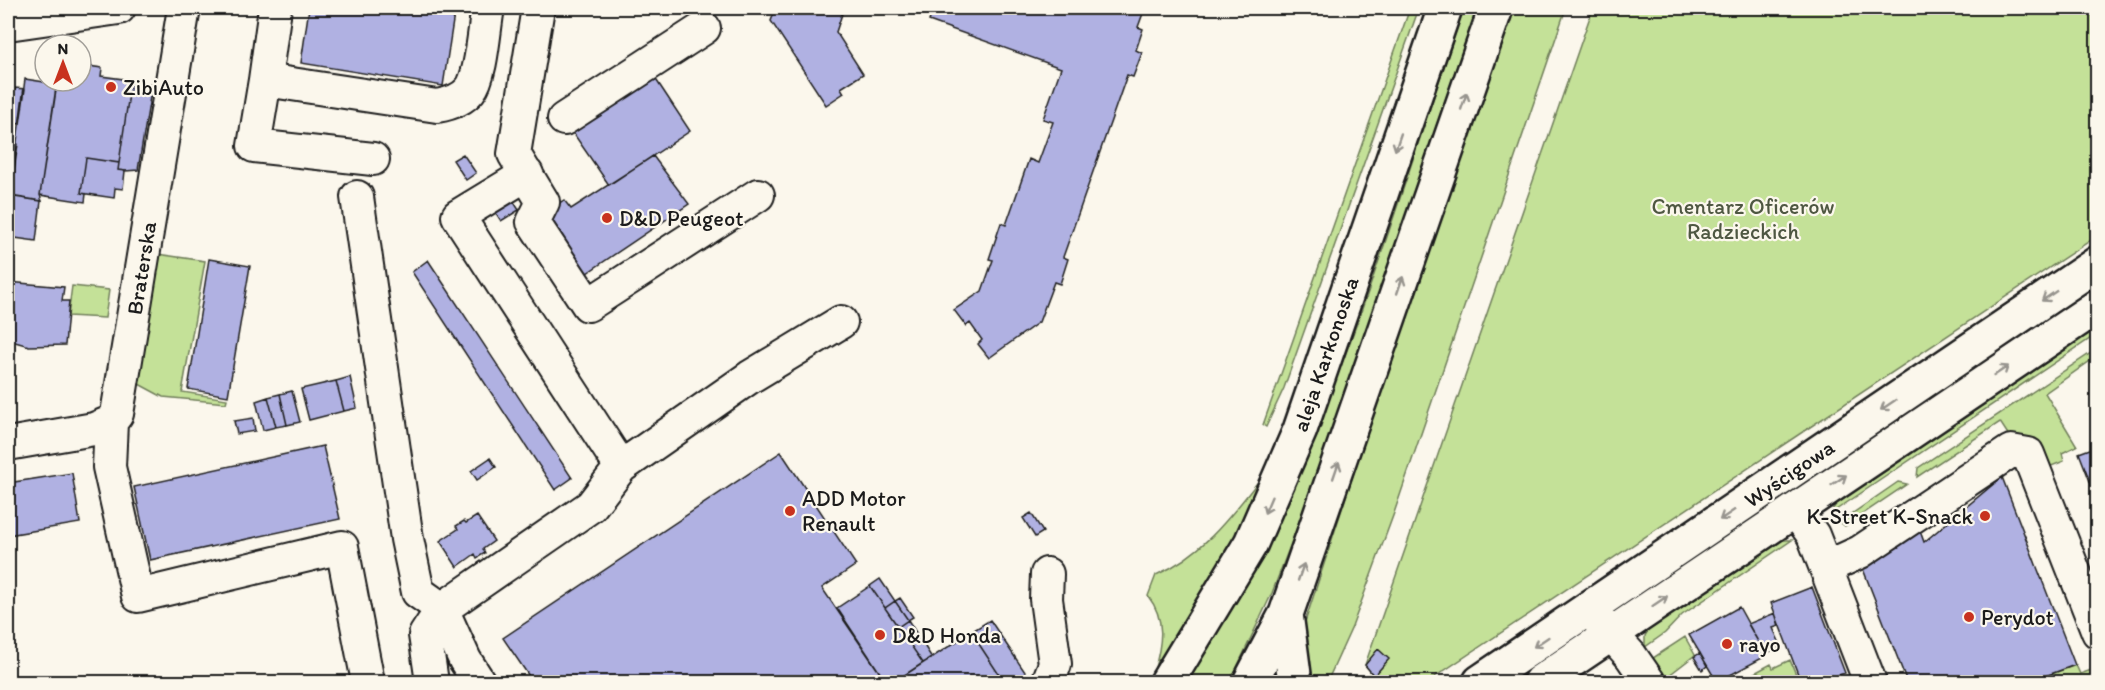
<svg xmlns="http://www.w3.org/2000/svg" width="2105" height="690" viewBox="0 0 2105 690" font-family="Itim,sans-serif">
	<rect width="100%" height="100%" fill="#fbf7ec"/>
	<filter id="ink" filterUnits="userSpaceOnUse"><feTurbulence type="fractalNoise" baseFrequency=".0167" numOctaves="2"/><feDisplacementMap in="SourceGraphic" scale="12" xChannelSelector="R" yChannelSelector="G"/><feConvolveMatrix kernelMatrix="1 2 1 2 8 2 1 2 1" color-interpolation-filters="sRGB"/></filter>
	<g filter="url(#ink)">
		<path fill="#c4e198" stroke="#707e5a" stroke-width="1.5" d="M 1410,8 L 1419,8 L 1284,388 L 1266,427 L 1263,425 Z
			M 1464,8 L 1477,8 L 1306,504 L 1272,593 L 1230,682 L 1184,682 C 1321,479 1384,236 1464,8 Z
			M 1512,8 L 1566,8 L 1394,513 L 1352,627 L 1327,682 L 1304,682 L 1302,636 L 1305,622 L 1433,231 Z
			M 1593,8 L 2097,8 L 2097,236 L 1427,682 L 1380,682 L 1365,665 Z
			M 157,254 L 205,261 L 182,392 L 227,399 L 226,403 L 163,397 L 137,383 Z
			M 2097,282 L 2097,289 L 1619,613 L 1614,612 L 1615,607 Z
			M 72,286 L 109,290 L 105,318 L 68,316 Z
			M 2097,325 L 2097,334 L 1830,514 L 1839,499 Z
			M 2097,349 L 2097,356 L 2045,393 L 2077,446 L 2062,453 L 2064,461 L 2049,467 L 2009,436 L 2000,422 L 1917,477 L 1918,468 Z
			M 1898,482 L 1907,484 L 1845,526 L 1840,522 Z
			M 1257,483 L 1259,483 L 1228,552 L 1154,671 C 1162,644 1166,619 1148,596 L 1156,575 C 1200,556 1228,520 1257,483 Z
			M 1779,540 L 1792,540 L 1682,615 L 1665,633 L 1645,647 L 1645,636 L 1650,627 Z
			M 1685,637 L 1695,655 L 1664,679 L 1650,660 Z
			M 1790,660 L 1799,682 L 1738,682 L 1771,664 L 1773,668 Z
			M 2076,665 L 2080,674 L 2097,668 L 2097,678 L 2091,682 L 2030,682 Z"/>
		<path fill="#b0b1e2" stroke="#1c1c1c" stroke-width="1.5" d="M 309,8 L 455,8 L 443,86 L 301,63 Z
			M 776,8 L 844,8 L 836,32 L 863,74 L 841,88 L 844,93 L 826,105 L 771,21 Z
			M 934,8 L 1145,8 L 1138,27 L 1143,29 L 1136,50 L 1142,53 L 1133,77 L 1127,75 L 1063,257 L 1068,259 L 1060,284 L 1054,282 L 1039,322 L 989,358 L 978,344 L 982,340 L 970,323 L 966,326 L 954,310 L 982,291 L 993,260 L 989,259 L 1001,223 L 1006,225 L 1029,159 L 1038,163 L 1053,122 L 1043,119 L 1061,68 L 929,21 Z
			M 63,35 L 73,36 L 71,45 L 62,45 Z
			M 81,65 L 102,68 L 101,76 L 131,80 L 119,163 L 86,158 L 81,193 L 86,194 L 85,202 L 40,195 L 57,81 L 81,81 Z
			M 651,72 L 690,131 L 609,185 L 569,127 Z
			M 25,79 L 57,84 L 40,195 L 42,201 L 10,196 Z
			M 131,80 L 152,85 L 138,170 L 125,171 L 118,170 Z
			M 8,87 L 15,88 L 10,123 L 8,122 Z
			M 15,88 L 25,89 L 20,124 L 10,123 Z
			M 8,142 L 18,144 L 10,196 L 8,196 Z
			M 463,154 L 476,173 L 466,180 L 453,160 Z
			M 653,156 L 689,204 L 584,275 L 543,214 L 564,200 L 571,209 Z
			M 86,158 L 119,163 L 118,170 L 125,171 L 123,189 L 115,188 L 114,198 L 81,193 Z
			M 8,196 L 41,201 L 36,241 L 8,237 Z
			M 512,199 L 519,210 L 501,221 L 494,210 Z
			M 209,259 L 250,266 L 228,396 L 188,389 Z
			M 428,260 L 572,478 L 555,490 L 412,272 Z
			M 8,282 L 64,287 L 62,301 L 69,301 L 65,345 L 29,346 L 8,340 Z
			M 350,377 L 357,408 L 344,411 L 336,381 Z
			M 336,381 L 344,411 L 309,420 L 301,389 Z
			M 292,391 L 300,422 L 287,425 L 280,394 Z
			M 280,394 L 287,425 L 276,427 L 268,397 Z
			M 268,397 L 276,427 L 263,430 L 256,401 Z
			M 253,418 L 255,431 L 237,434 L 234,421 Z
			M 323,446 L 340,519 L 150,560 L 134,487 Z
			M 2098,446 L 2098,502 L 2079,453 Z
			M 781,452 L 856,565 L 822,588 L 886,682 L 533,682 L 503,638 Z
			M 490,458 L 496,467 L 477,480 L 471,471 Z
			M 72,473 L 80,523 L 8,535 L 8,483 Z
			M 2002,477 L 2075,665 L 2029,682 L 1907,682 L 1863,569 L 1920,531 L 1924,542 Z
			M 1031,513 L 1043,532 L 1035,537 L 1023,518 Z
			M 477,516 L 494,541 L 483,549 L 485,553 L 477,558 L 475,554 L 457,567 L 440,541 L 458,529 L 456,526 L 464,521 L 466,523 Z
			M 880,579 L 895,601 L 885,608 L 870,586 Z
			M 870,586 L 923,663 L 894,682 L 886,682 L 837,608 Z
			M 1812,587 L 1845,673 L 1818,682 L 1801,682 L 1771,603 Z
			M 900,598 L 913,617 L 908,620 L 895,601 Z
			M 895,601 L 908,620 L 898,627 L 885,608 Z
			M 1739,607 L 1766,656 L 1717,682 L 1689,635 Z
			M 1775,613 L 1779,626 L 1773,628 L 1781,646 L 1765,654 L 1748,624 Z
			M 908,620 L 932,658 L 923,663 L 898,627 Z
			M 990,620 L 1031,681 L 1029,682 L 990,682 L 1000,676 L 971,632 Z
			M 971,632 L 1000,676 L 990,682 L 894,682 Z
			M 1378,649 L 1389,659 L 1374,676 L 1365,665 Z
			M 1700,653 L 1707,666 L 1702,670 L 1694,657 Z"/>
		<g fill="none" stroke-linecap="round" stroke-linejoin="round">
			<defs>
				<path id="minor" d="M 275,8 L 265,80 L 437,106 C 449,104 462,100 470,90 C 482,75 484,28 488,8
					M 538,8 L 514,154 L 543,202 L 533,222 L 588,305 L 758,195
					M 8,24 L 119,8
					M 265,80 L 254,146 L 373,159
					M 564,119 L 704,28
					M 527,174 L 458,216 L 621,467
					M 357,197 L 407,539 L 418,592 L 442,609 L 425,635 L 432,682
					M 111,422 L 109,467 L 138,596 L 342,547 L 368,682
					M 8,444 L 94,429 L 111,422 L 117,414 L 184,8
					M 1795,510 L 1813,535 L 1870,682
					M 1827,567 L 1860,552 L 2011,451 L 2028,454 L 2098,632
					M 1047,574 L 1046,599 L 1055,664 L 1048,682
					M 1593,614 L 1631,656 L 1649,682
					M 479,682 L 465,660 L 442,609 L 591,506 L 621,467 L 750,377 L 841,322"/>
				<path id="major" d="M 1286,614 L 1295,682
					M 1167,682 L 1251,543 L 1300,430 L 1445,8
					M 1250,682 L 1286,614 L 1496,8
					M 1480,682 L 2098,263
					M 1540,682 L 2098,306"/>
			</defs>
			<use href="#minor" stroke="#1c1c1c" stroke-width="36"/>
			<use href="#major" stroke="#1c1c1c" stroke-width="38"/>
			<use href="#minor" stroke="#fbf7ec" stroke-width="32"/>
			<use href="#major" stroke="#fbf7ec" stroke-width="33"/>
		</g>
		<defs><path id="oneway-shaft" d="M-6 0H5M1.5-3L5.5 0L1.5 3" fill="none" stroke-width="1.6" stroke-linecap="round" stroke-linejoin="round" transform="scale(1.5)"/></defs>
		<g stroke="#97948e">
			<use href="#oneway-shaft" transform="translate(1464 101) rotate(-71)"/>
			<use href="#oneway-shaft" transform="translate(1398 142) rotate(109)"/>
			<use href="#oneway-shaft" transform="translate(1400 285) rotate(-71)"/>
			<use href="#oneway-shaft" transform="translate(2049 296) rotate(146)"/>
			<use href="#oneway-shaft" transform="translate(2001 371) rotate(-34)"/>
			<use href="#oneway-shaft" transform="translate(1888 405) rotate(146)"/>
			<use href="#oneway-shaft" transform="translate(1336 470) rotate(-71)"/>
			<use href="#oneway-shaft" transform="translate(1839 480) rotate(-34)"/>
			<use href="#oneway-shaft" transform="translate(1268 505) rotate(113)"/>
			<use href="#oneway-shaft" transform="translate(1727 515) rotate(146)"/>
			<use href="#oneway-shaft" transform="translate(1301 572) rotate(-71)"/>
			<use href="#oneway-shaft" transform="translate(1660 601) rotate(-34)"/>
			<use href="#oneway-shaft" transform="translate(1541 642) rotate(146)"/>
		</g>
	</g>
	<g fill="#c8321e" stroke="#fbf7ec" stroke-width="2">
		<circle cx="111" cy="87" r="6"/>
		<circle cx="607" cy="218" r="6"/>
		<circle cx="790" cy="511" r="6"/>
		<circle cx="1985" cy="516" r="6"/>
		<circle cx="1969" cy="617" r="6"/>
		<circle cx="880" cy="635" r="6"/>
		<circle cx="1727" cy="644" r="6"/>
	</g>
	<g text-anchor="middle" stroke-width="4.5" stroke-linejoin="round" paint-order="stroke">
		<g font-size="22" fill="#1c1c1c" stroke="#fbf7ec" text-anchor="start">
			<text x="123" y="95">ZibiAuto</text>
			<text x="619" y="226">D&amp;D Peugeot</text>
			<text x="802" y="506">ADD Motor<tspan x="802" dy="25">Renault</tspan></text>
			<text x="1973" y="524" text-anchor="end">K-Street K-Snack</text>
			<text x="1981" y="625">Perydot</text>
			<text x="892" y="643">D&amp;D Honda</text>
			<text x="1739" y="652">rayo</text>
		</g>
		<g font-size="22" fill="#4e5741" stroke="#fbf7ec">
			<text x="1743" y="214">Cmentarz Oficerów<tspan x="1743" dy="25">Radzieckich</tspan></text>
		</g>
		<g font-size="22" fill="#1c1c1c" stroke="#fbf7ec">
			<text transform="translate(141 268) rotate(-81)" y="8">Braterska</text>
			<text transform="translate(1325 354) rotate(-71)" y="8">aleja Karkonoska</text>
			<text transform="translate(1789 473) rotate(-34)" y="8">Wyścigowa</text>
		</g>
	</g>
	<rect width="2105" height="690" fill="none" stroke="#fbf7ec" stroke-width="30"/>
	<rect x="15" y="15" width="2075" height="660" fill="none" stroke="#1c1c1c" stroke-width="2" filter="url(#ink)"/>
	<g transform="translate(63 63)"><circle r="28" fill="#fbf7ec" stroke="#a29f99" stroke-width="1.5"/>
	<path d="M0-4.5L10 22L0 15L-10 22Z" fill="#c8321e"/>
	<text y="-9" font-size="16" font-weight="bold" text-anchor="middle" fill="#1c1c1c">N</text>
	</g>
</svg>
